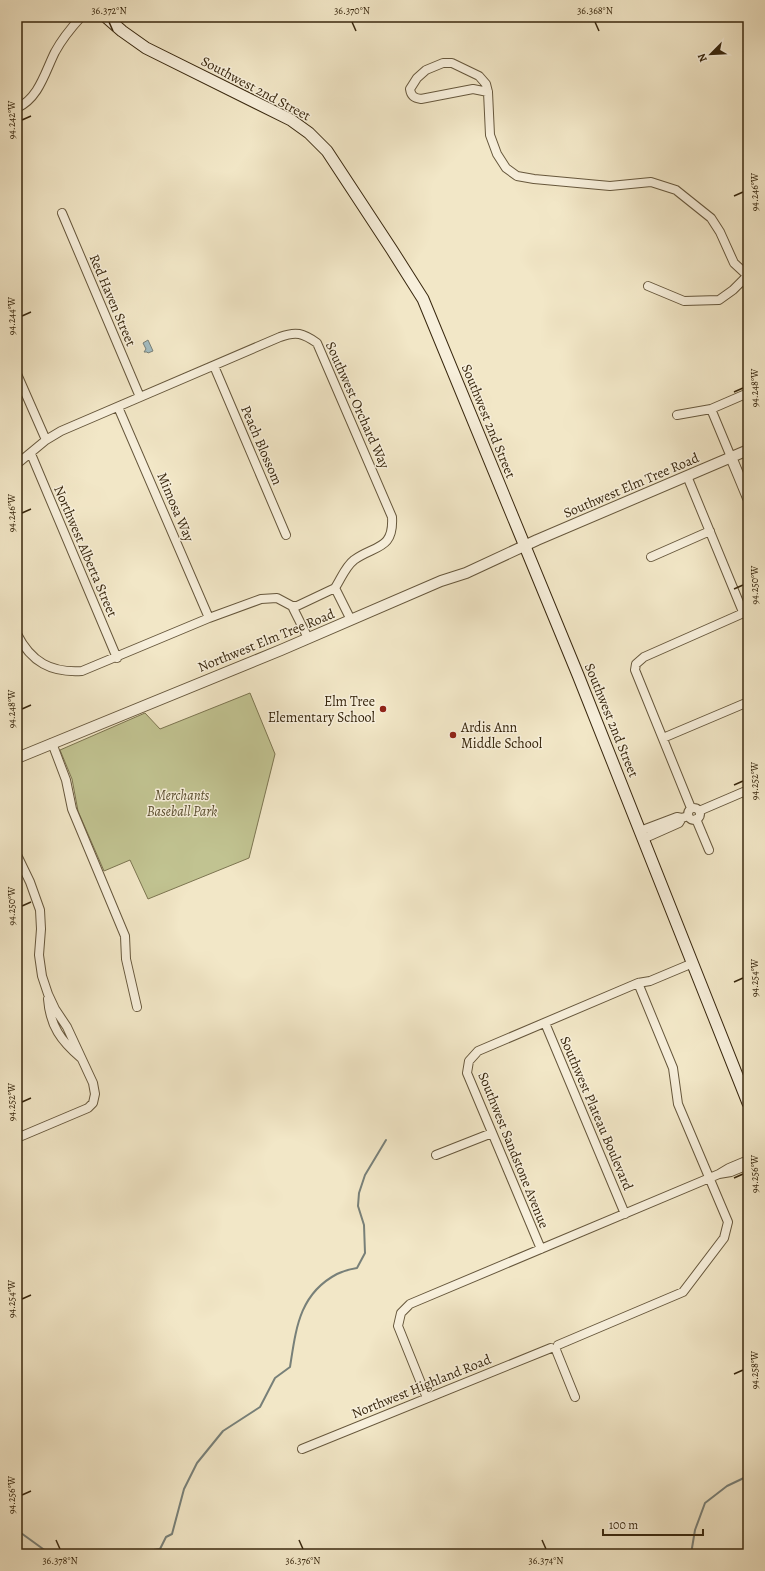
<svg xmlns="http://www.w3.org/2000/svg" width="765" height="1571" viewBox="0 0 765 1571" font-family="Alegreya,serif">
	<rect width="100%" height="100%" fill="#f2e7c7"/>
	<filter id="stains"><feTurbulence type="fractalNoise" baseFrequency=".005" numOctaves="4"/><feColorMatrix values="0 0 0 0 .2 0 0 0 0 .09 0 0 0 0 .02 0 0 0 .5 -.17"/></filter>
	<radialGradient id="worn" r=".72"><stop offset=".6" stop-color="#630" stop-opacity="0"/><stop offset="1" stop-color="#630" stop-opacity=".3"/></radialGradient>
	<path fill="#c1c391" stroke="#7c7550" d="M 250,693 L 275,754 L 249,858 L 148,899 L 130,860 L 104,871 L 78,811 L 72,779 L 60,750 L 145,713 L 160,729 Z"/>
	<path fill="#a2bcc1" stroke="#788079" d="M 148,340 L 153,351 L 148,353 L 147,352 L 144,352 L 146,349 L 143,343 Z"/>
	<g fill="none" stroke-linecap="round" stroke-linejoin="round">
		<path stroke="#788079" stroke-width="2" d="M 17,1500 L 21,1533 L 50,1554
			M 160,1549 L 166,1537 L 172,1534 L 184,1489 L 197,1463 L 223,1431 L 260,1407 L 275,1378 L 290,1367 C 296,1329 299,1294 337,1274 C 343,1271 351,1269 357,1268 L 365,1253 L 364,1225 L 358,1206 L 359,1193 L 365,1175 L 386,1140
			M 134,1554 L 134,1553 L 160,1549 L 166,1554
			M 691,1554 L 695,1530 L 705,1503 L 727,1486 L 748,1476"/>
		<defs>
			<path id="minor" d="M 488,92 L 473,89 L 421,99 C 414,98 411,96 410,89 L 417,78 L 426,70 L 443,63 L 452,63 L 479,76 L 486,84 L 488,92 L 490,135 L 497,154 L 506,168 L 517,176 L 534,179 L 610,186 L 651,182 L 676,190 L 711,218 L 720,232 L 734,263 L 748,276
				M 17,108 C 39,98 45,72 55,52 C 62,39 71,28 81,17
				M 62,213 L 140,397
				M 648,286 L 684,301 L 719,300 L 733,290 L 747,276
				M 214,366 L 286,535
				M 17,374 L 46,440
				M 118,407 L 209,618
				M 711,409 L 731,457
				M 677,415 L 711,409 L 748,393
				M 31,454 L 117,658
				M 17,464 L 46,440 L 61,431 L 280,337 C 296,331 303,333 317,343 L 392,517 C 394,550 375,545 354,560 C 345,567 341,579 335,588
				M 687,476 L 743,612
				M 651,557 L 710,531
				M 335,588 L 351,620
				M 292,606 L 297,606 L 335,588
				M 17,634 C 31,662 51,673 82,671 L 209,618 L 261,599 L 277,598 L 292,606 L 308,638
				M 663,738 L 748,702
				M 52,743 L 66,780 L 72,809 L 125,936 L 126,959 L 137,1007
				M 691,808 L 635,670 L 636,664 L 644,657 L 748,611
				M688 814a6 6 0 1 1 12 0a6 6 0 1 1-12 0Z
				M 699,811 L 748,790
				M 696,819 L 709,850
				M 640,831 L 677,817 L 682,818
				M 643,839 L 679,823 L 682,818 L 688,816
				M 17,855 L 30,882 L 40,910 L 41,929 L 39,955 L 42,976 L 48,994 L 55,1009 L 67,1027 L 93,1083 L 95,1094 L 93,1103 L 88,1108 L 17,1138
				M 48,999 C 50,1026 61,1041 81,1058
				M 545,1023 L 625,1214
				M 436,1155 L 492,1133
				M 748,1160 L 729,1168 L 719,1174 L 731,1172 L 748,1165
				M 541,1249 L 467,1073 L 469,1061 L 478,1051 L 638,983 L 650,981 L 693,963
				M 558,1345 L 683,1292 L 724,1238 L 728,1222 L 678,1104 L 673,1068 L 638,983
				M 556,1350 L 575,1397
				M 427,1398 L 398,1326 L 401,1313 L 410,1304 L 719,1174
				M 302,1449 L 551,1348"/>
			<path id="tertiary" d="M 731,457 L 748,498
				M 17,758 L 281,650 L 441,581 L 466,573 L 537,540 L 748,450"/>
			<path id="secondary" d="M 106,17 L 122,31 L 146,48 L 291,120 L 309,133 L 327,151 L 392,250 L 423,299 L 578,675 L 748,1103"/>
		</defs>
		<use href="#minor" stroke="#66573c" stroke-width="10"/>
		<use href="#tertiary" stroke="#66573c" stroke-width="12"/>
		<use href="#secondary" stroke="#38270e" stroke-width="13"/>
		<use href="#minor" stroke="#f7efdb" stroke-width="8"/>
		<use href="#tertiary" stroke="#f7efdb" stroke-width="10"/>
		<use href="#secondary" stroke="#f7efdb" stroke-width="11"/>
	</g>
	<path fill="none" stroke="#38270e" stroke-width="1.5" d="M 109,22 L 113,31M 352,22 L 356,31M 595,22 L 599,31M 22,120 L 31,116M 734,196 L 743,192M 22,316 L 31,312M 734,392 L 743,388M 22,513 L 31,509M 734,589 L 743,585M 22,709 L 31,705M 734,785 L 743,781M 22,906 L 31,902M 734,982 L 743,978M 22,1102 L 31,1098M 734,1178 L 743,1174M 22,1299 L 31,1295M 734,1374 L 743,1370M 22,1495 L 31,1491M 56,1540 L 60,1549M 299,1540 L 303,1549M 542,1540 L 546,1549"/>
	<g fill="#8f2418" stroke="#f7efdb" stroke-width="1.5">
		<circle cx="383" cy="709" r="4"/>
		<circle cx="453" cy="735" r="4"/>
	</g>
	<g text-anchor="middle" stroke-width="3" stroke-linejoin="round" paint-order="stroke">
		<g font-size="14" fill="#38270e" stroke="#f7efdb">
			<text transform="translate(256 88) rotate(28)" y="5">Southwest 2nd Street</text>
			<text transform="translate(113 300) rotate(67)" y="5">Red Haven Street</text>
			<text transform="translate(358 405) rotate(66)" y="5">Southwest Orchard Way</text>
			<text transform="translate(489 421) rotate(68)" y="5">Southwest 2nd Street</text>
			<text transform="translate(262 445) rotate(67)" y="5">Peach Blossom</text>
			<text transform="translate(631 485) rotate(-23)" y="5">Southwest Elm Tree Road</text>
			<text transform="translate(176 507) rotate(67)" y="5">Mimosa Way</text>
			<text transform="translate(86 551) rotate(67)" y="5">Northwest Alberta Street</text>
			<text transform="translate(266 640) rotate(-22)" y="5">Northwest Elm Tree Road</text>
			<text transform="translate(612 720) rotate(68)" y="5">Southwest 2nd Street</text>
			<text transform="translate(597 1113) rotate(67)" y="5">Southwest Plateau Boulevard</text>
			<text transform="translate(514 1150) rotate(68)" y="5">Southwest Sandstone Avenue</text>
			<text transform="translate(421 1386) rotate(-22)" y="5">Northwest Highland Road</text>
		</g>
		<g font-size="14" fill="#38270e" stroke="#f7efdb" text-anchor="end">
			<text x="375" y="706">Elm Tree<tspan x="375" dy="16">Elementary School</tspan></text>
			<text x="461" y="732" text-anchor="start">Ardis Ann<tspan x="461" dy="16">Middle School</tspan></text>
		</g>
		<g font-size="14" font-style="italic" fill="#5a4e2f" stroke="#f7efdb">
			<text x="182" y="800">Merchants<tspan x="182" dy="16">Baseball Park</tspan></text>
		</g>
	</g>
	<rect width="765" height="1571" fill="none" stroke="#f2e7c7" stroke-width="44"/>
	<g transform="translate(711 54) rotate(246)" stroke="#f7efdb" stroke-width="3" paint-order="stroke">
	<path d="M0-3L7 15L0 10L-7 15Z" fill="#38270e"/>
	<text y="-6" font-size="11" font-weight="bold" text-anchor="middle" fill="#38270e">N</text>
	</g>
	<path d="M603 1529v6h100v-6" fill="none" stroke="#38270e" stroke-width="2"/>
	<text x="609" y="1529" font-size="12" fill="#38270e" stroke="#f7efdb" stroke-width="3" paint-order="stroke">100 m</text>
	<rect x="22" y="22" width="721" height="1527" fill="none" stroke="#38270e" stroke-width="1.5"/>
	<g font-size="10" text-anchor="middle" fill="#38270e">
		<text x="109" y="14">36.372°N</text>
		<text x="352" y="14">36.370°N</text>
		<text x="595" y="14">36.368°N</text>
		<text transform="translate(11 120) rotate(-90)" y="4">94.242°W</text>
		<text transform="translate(754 192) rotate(-90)" y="4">94.246°W</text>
		<text transform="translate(11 316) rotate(-90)" y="4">94.244°W</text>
		<text transform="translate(754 388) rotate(-90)" y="4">94.248°W</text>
		<text transform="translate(11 513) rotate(-90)" y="4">94.246°W</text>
		<text transform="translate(754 585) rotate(-90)" y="4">94.250°W</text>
		<text transform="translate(11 709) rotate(-90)" y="4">94.248°W</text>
		<text transform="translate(754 781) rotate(-90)" y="4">94.252°W</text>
		<text transform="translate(11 906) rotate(-90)" y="4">94.250°W</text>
		<text transform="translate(754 978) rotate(-90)" y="4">94.254°W</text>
		<text transform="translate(11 1102) rotate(-90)" y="4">94.252°W</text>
		<text transform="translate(754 1174) rotate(-90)" y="4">94.256°W</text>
		<text transform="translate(11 1299) rotate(-90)" y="4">94.254°W</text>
		<text transform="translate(754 1370) rotate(-90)" y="4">94.258°W</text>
		<text transform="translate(11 1495) rotate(-90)" y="4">94.256°W</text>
		<text x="60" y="1564">36.378°N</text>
		<text x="303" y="1564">36.376°N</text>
		<text x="546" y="1564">36.374°N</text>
	</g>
	<rect width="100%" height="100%" filter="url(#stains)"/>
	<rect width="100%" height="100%" fill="url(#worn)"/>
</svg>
